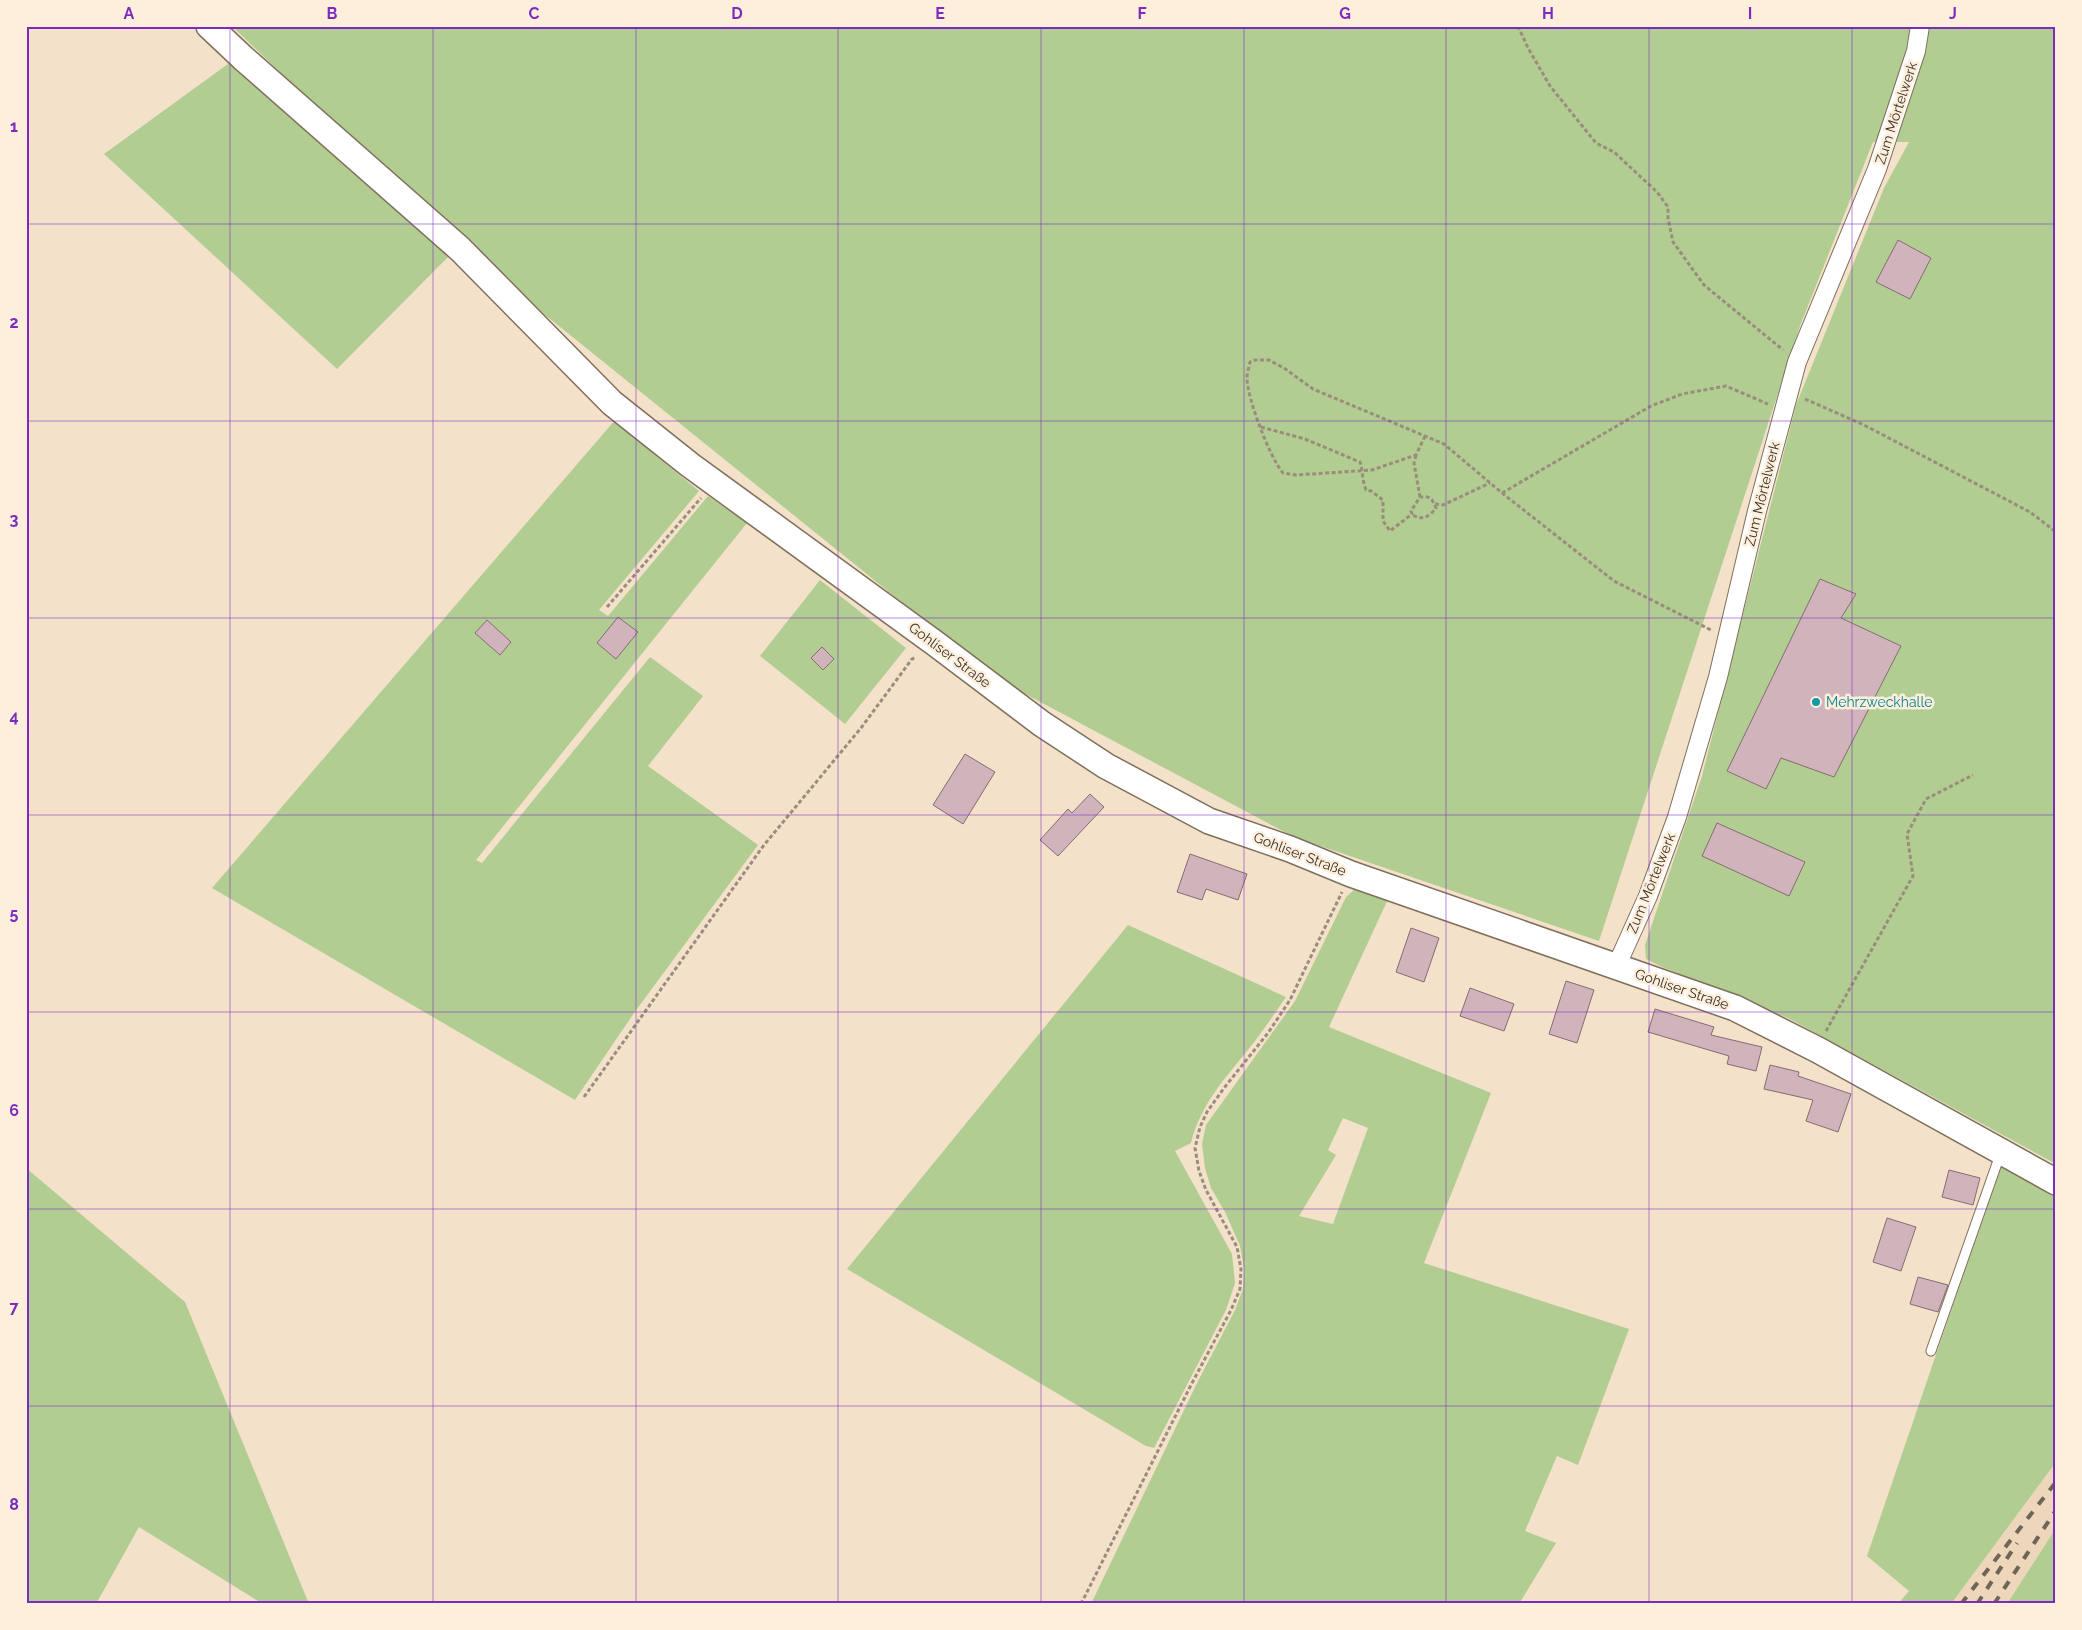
<svg xmlns="http://www.w3.org/2000/svg" width="2082" height="1630" viewBox="0 0 2082 1630" font-family="Raleway,sans-serif">
	<rect width="100%" height="100%" fill="#f4e1ca"/>
	<path fill="#edd6b9" d="M 2056,1462 L 2056,1528 L 2007,1604 L 1951,1604 Z"/>
	<path fill="#b1cd92" fill-rule="evenodd" d="M 232,26 L 2056,26 L 2056,1164 L 1788,1018 L 1662,967 L 1646,959 L 1645,945 L 1702,776 L 1796,405 L 1884,188 L 1909,142 L 1873,142 L 1800,326 L 1599,941 L 1294,837 L 997,679 L 461,247 Z
		M 232,61 L 449,256 L 337,369 L 104,154 Z
		M 616,419 L 656,456 L 699,491 L 599,610 L 608,616 L 708,496 L 747,523 L 476,860 L 482,863 L 650,657 L 703,696 L 648,766 L 758,845 L 634,1013 L 575,1100 L 212,888 Z
		M 820,580 L 906,648 L 845,724 L 760,656 Z
		M 1363,888 L 1389,897 L 1329,1027 L 1491,1093 L 1424,1263 L 1629,1329 L 1578,1465 L 1557,1456 L 1525,1531 L 1556,1543 L 1519,1604 L 1091,1604 L 1197,1383 L 1235,1310 L 1243,1289 L 1244,1269 L 1240,1246 L 1225,1212 L 1211,1188 L 1205,1168 L 1202,1144 L 1206,1125 L 1295,1001 L 1346,897 L 1354,890 ZM 1343,1118 L 1368,1128 L 1333,1224 L 1299,1216 L 1336,1155 L 1328,1150 Z
		M 1128,925 L 1286,997 C 1273,1016 1261,1034 1247,1051 C 1223,1081 1201,1104 1191,1143 L 1175,1151 L 1232,1254 L 1235,1283 L 1226,1310 L 1154,1448 L 1146,1446 L 847,1269 Z
		M 2002,1162 L 2056,1194 L 2056,1462 L 1951,1604 L 1898,1604 L 1909,1591 L 1867,1556 Z
		M 26,1168 L 185,1302 L 309,1604 L 263,1604 L 139,1527 L 96,1604 L 26,1604 Z
		M 2056,1528 L 2056,1604 L 2007,1604 Z"/>
	<path fill="#d1b3bc" stroke="#866b73" d="M 1898,240 L 1931,258 L 1910,299 L 1876,282 Z
		M 1820,579 L 1856,594 L 1841,618 L 1901,646 L 1834,777 L 1781,758 L 1766,789 L 1727,771 Z
		M 618,617 L 638,632 L 616,659 L 597,643 Z
		M 487,620 L 511,642 L 500,655 L 475,633 Z
		M 822,647 L 834,659 L 823,670 L 811,658 Z
		M 965,754 L 995,772 L 963,824 L 933,805 Z
		M 1090,794 L 1104,807 L 1058,856 L 1040,840 L 1068,809 L 1072,813 Z
		M 1717,823 L 1805,862 L 1789,896 L 1702,856 Z
		M 1190,854 L 1247,874 L 1238,900 L 1206,889 L 1202,900 L 1177,892 Z
		M 1411,928 L 1439,938 L 1424,982 L 1396,972 Z
		M 1566,981 L 1594,990 L 1577,1043 L 1549,1034 Z
		M 1470,988 L 1514,1004 L 1504,1031 L 1460,1016 Z
		M 1655,1009 L 1714,1027 L 1711,1035 L 1762,1047 L 1756,1071 L 1727,1064 L 1729,1056 L 1648,1032 Z
		M 1770,1065 L 1799,1072 L 1798,1076 L 1851,1094 L 1838,1132 L 1806,1121 L 1813,1100 L 1764,1089 Z
		M 1949,1170 L 1980,1178 L 1973,1205 L 1942,1197 Z
		M 1887,1218 L 1916,1227 L 1901,1271 L 1873,1262 Z
		M 1918,1277 L 1948,1285 L 1938,1312 L 1910,1304 Z"/>
	<g fill="none" stroke-linecap="round" stroke-linejoin="round">
		<defs>
			<path id="lane" d="M 1931,1351 L 2001,1152"/>
			<path id="street" d="M 1616,967 L 1648,896 L 1677,817 L 1718,677 L 1757,511 L 1797,362 L 1877,169 L 1916,51 L 1920,26"/>
			<path id="secondary" d="M 209,26 L 243,58 L 460,249 L 612,403 L 690,465 L 936,644 L 1042,724 L 1106,766 L 1209,821 L 1290,849 L 1351,874 L 1735,1008 L 1818,1050 L 2056,1182"/>
		</defs>
		<use href="#lane" stroke="#7f6f5b" stroke-width="11"/>
		<use href="#street" stroke="#7f6f5b" stroke-width="20"/>
		<use href="#secondary" stroke="#7f6f5b" stroke-width="28"/>
		<path stroke="#9a8d7d" stroke-width="3" stroke-dasharray="4 2.5" stroke-linecap="butt" d="M 1518,26 L 1528,48 L 1550,86 L 1596,143 L 1614,152 L 1657,192 L 1668,207 L 1668,218 L 1673,242 L 1704,285 L 1783,350
			M 1805,399 L 1864,425 L 2030,512 L 2056,532
			M 1261,427 L 1305,439 L 1360,462 C 1363,471 1362,480 1366,490 L 1371,491 L 1383,500 L 1383,521 L 1390,531 L 1412,514 L 1411,511 L 1420,497 L 1428,497 L 1432,500 L 1436,508 C 1430,516 1421,522 1412,514
			M 1425,436 L 1416,455 L 1372,470 L 1296,475 L 1283,473 C 1270,458 1247,398 1247,378 C 1247,373 1249,367 1250,362 L 1255,360 L 1269,360 L 1284,368 L 1313,389 L 1444,444 L 1502,493 L 1614,581 L 1711,630
			M 1416,455 L 1414,463 L 1420,497
			M 1502,493 L 1651,406 L 1682,394 L 1726,386 L 1768,404
			M 1435,504 L 1443,505 L 1490,483
			M 607,607 L 701,498
			M 1826,1031 L 1913,876 L 1907,834 L 1926,799 L 1973,775
			M 584,1097 L 764,845 L 861,728 L 912,659 L 916,657
			M 1081,1604 L 1192,1383 L 1231,1310 L 1240,1289 L 1241,1269 L 1237,1247 L 1206,1190 L 1199,1171 L 1195,1148 L 1200,1127 L 1207,1112 L 1224,1088 L 1268,1033 L 1290,1000 L 1342,892"/>
		<use href="#lane" stroke="#fff" stroke-width="9"/>
		<use href="#street" stroke="#fff" stroke-width="18"/>
		<use href="#secondary" stroke="#fff" stroke-width="25"/>
		<path stroke="#6e6457" stroke-width="4" stroke-dasharray="9 9" stroke-linecap="butt" d="M 1961,1604 L 2056,1482
			M 1977,1604 L 2017,1543
			M 1994,1604 L 2056,1510"/>
	</g>
	<path fill="none" stroke="#7b2cbf" stroke-width="1" stroke-opacity="0.55" d="M 230,26 L 230,1604M 433,26 L 433,1604M 636,26 L 636,1604M 838,26 L 838,1604M 1041,26 L 1041,1604M 1244,26 L 1244,1604M 1446,26 L 1446,1604M 1649,26 L 1649,1604M 1852,26 L 1852,1604M 26,224 L 2056,224M 26,421 L 2056,421M 26,618 L 2056,618M 26,815 L 2056,815M 26,1012 L 2056,1012M 26,1209 L 2056,1209M 26,1406 L 2056,1406"/>
	<circle fill="#0f9aa8" stroke="#feefdd" stroke-width="2" cx="1816" cy="702" r="5"/>
	<g text-anchor="middle" stroke-width="5" stroke-linejoin="round" paint-order="stroke">
		<g font-size="14" fill="#383128" stroke="#feefdd">
			<text transform="translate(1896 113) rotate(-72)" y="5">Zum Mörtelwerk</text>
			<text transform="translate(1762 494) rotate(-76)" y="5">Zum Mörtelwerk</text>
			<text transform="translate(950 655) rotate(37)" y="5">Gohliser Straße</text>
			<text transform="translate(1300 854) rotate(21)" y="5">Gohliser Straße</text>
			<text transform="translate(1651 883) rotate(-68)" y="5">Zum Mörtelwerk</text>
			<text transform="translate(1682 989) rotate(19)" y="5">Gohliser Straße</text>
		</g>
		<g font-size="14" fill="#0d838f" stroke="#feefdd" text-anchor="start">
			<text x="1826" y="707">Mehrzweckhalle</text>
		</g>
	</g>
	<rect width="2082" height="1630" fill="none" stroke="#feefdd" stroke-width="55"/>
	<rect x="28" y="28" width="2026" height="1574" fill="none" stroke="#7b2cbf" stroke-width="2"/>
	<g font-size="16" text-anchor="middle" font-weight="bold" fill="#7b2cbf">
		<text x="129" y="19">A</text>
		<text x="332" y="19">B</text>
		<text x="534" y="19">C</text>
		<text x="737" y="19">D</text>
		<text x="940" y="19">E</text>
		<text x="1142" y="19">F</text>
		<text x="1345" y="19">G</text>
		<text x="1548" y="19">H</text>
		<text x="1750" y="19">I</text>
		<text x="1953" y="19">J</text>
		<text x="14" y="132">1</text>
		<text x="14" y="328">2</text>
		<text x="14" y="525">3</text>
		<text x="14" y="722">4</text>
		<text x="14" y="919">5</text>
		<text x="14" y="1116">6</text>
		<text x="14" y="1313">7</text>
		<text x="14" y="1510">8</text>
	</g>
</svg>
